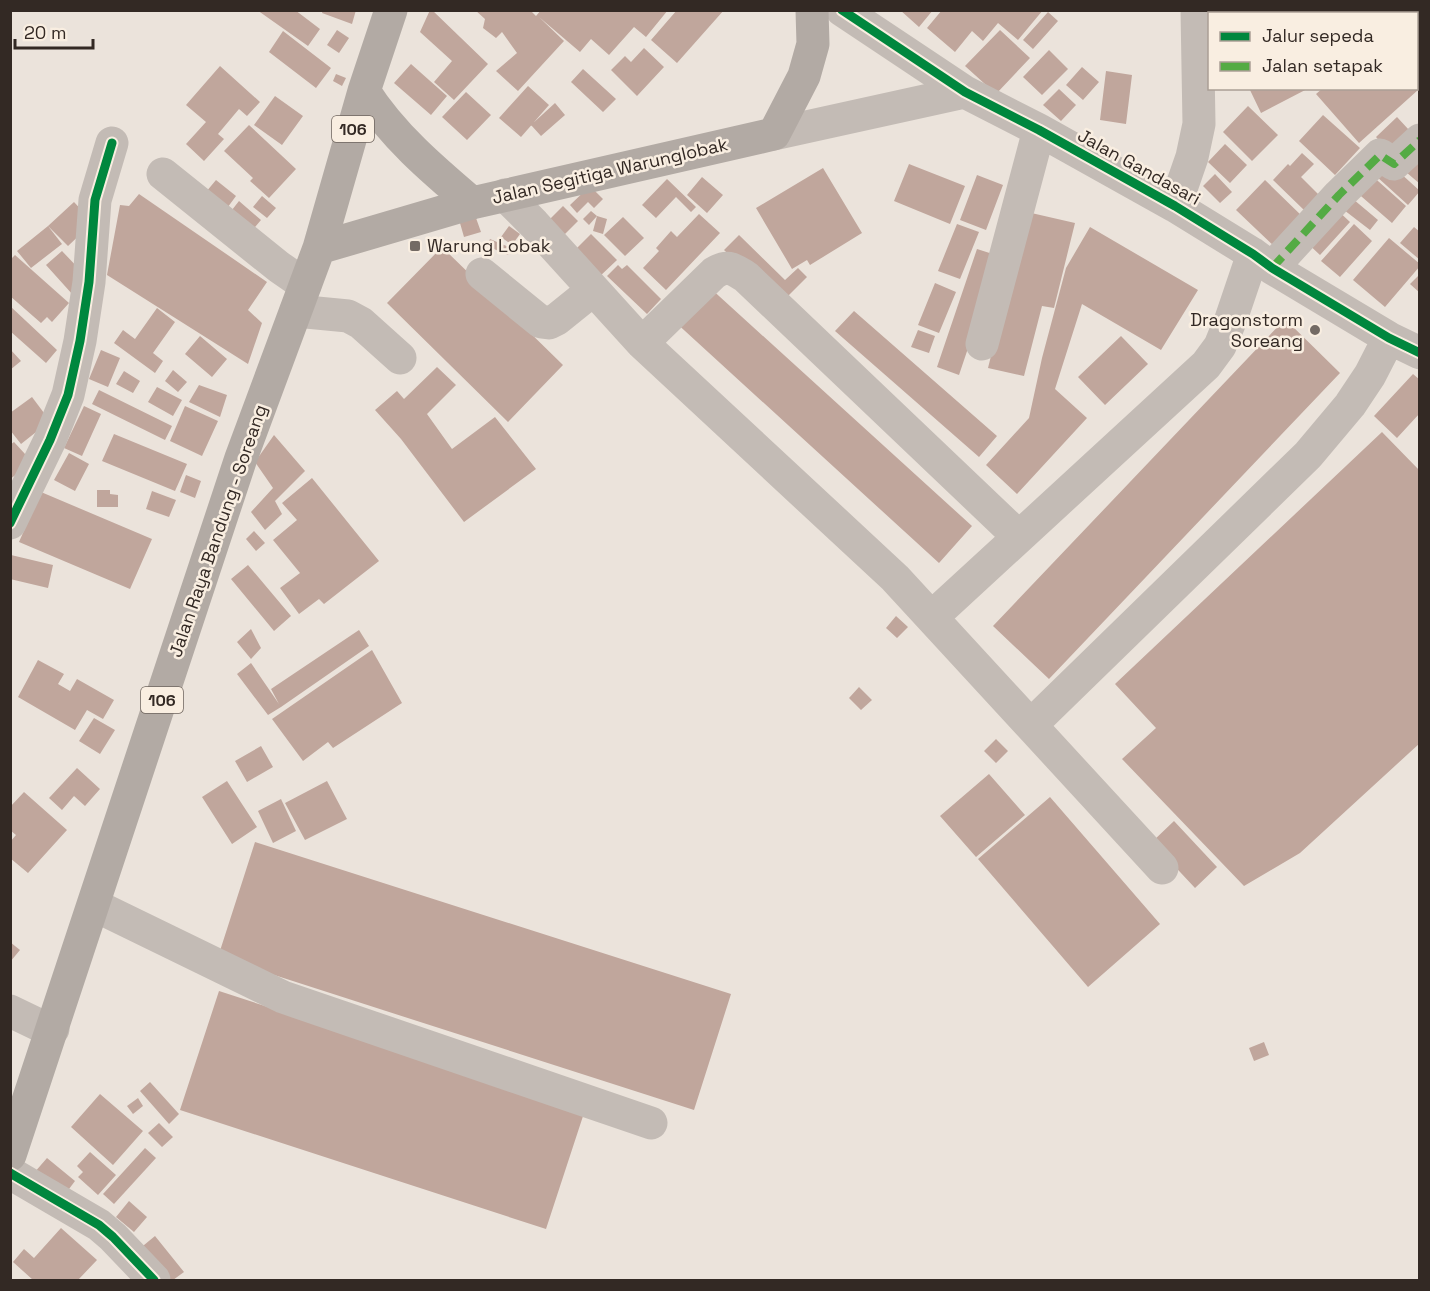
<svg xmlns="http://www.w3.org/2000/svg" width="1430" height="1291" viewBox="0 0 1430 1291" font-family="'Space Grotesk',sans-serif">
	<rect width="100%" height="100%" fill="#ebe3db"/>
	<path fill="#c0a69c" d="M 257,10 L 295,10 L 320,29 L 308,46 Z
		M 323,10 L 356,10 L 352,24 L 322,13 Z
		M 430,10 L 432,10 L 488,64 L 454,100 L 434,82 L 452,61 L 420,32 Z
		M 475,10 L 530,10 L 536,16 L 541,10 L 668,10 L 646,37 L 634,27 L 609,55 L 591,39 L 580,52 L 539,17 L 564,41 L 518,91 L 496,71 L 517,53 L 502,32 L 496,38 L 483,28 L 485,19 Z
		M 677,10 L 724,10 L 677,63 L 651,40 Z
		M 900,10 L 933,10 L 919,27 Z
		M 942,10 L 1043,10 L 1018,40 L 998,23 L 983,41 L 972,31 L 955,52 L 927,28 Z
		M 1242,10 L 1260,10 L 1261,14 L 1236,14 Z
		M 1308,10 L 1333,10 L 1334,14 L 1310,14 Z
		M 1386,10 L 1416,10 L 1413,14 L 1389,14 Z
		M 1048,12 L 1058,21 L 1033,49 L 1023,40 Z
		M 337,30 L 349,38 L 339,53 L 327,45 Z
		M 1000,30 L 1030,58 L 996,94 L 965,66 Z
		M 283,31 L 331,68 L 316,88 L 269,52 Z
		M 1420,38 L 1420,66 L 1416,63 L 1416,41 Z
		M 644,48 L 664,67 L 637,96 L 611,70 L 625,56 L 631,62 Z
		M 1049,50 L 1068,69 L 1042,95 L 1023,77 Z
		M 411,64 L 447,96 L 431,115 L 394,83 Z
		M 220,66 L 260,102 L 247,116 L 239,109 L 218,134 L 224,139 L 204,161 L 186,144 L 206,122 L 186,105 Z
		M 1082,67 L 1099,82 L 1083,100 L 1066,85 Z
		M 583,69 L 616,99 L 603,112 L 571,82 Z
		M 1106,71 L 1132,75 L 1126,124 L 1100,120 Z
		M 336,74 L 346,78 L 342,86 L 333,81 Z
		M 528,86 L 549,105 L 521,137 L 499,118 Z
		M 1253,88 L 1309,88 L 1261,113 L 1250,90 Z
		M 1323,88 L 1369,88 L 1370,90 L 1372,88 L 1417,88 L 1418,90 L 1359,143 L 1316,94 Z
		M 1059,89 L 1076,105 L 1061,121 L 1043,105 Z
		M 466,92 L 491,115 L 467,140 L 442,117 Z
		M 275,96 L 303,116 L 282,145 L 254,125 Z
		M 555,103 L 565,115 L 541,136 L 531,125 Z
		M 1248,106 L 1278,135 L 1252,161 L 1223,132 Z
		M 1323,115 L 1360,148 L 1335,175 L 1299,141 Z
		M 1397,117 L 1409,130 L 1388,151 L 1376,137 Z
		M 249,125 L 296,169 L 269,198 L 250,181 L 253,178 L 224,151 Z
		M 1420,142 L 1420,184 L 1399,166 Z
		M 1225,144 L 1247,165 L 1230,183 L 1208,162 Z
		M 1302,153 L 1314,164 L 1301,177 L 1319,195 L 1304,210 L 1273,180 L 1288,164 L 1290,166 Z
		M 1388,162 L 1420,191 L 1408,205 L 1376,176 Z
		M 909,164 L 965,186 L 950,224 L 894,201 Z
		M 823,168 L 862,233 L 810,265 L 807,260 L 792,269 L 756,208 Z
		M 1369,173 L 1406,206 L 1392,223 L 1354,190 Z
		M 1215,174 L 1232,192 L 1220,203 L 1203,186 Z
		M 977,175 L 1003,185 L 986,230 L 960,220 Z
		M 702,177 L 723,195 L 707,213 L 687,195 Z
		M 667,179 L 696,207 L 691,212 L 676,197 L 656,218 L 642,205 Z
		M 216,180 L 236,196 L 222,215 L 201,198 Z
		M 1265,180 L 1305,219 L 1277,249 L 1236,210 Z
		M 590,186 L 603,199 L 594,208 L 588,202 L 577,213 L 570,205 Z
		M 139,194 L 267,282 L 248,310 L 262,323 L 248,364 L 107,275 L 120,205 L 129,206 Z
		M 262,196 L 276,208 L 267,218 L 253,207 Z
		M 1353,199 L 1378,220 L 1370,230 L 1344,210 Z
		M 239,201 L 261,220 L 250,233 L 228,215 Z
		M 74,202 L 87,216 L 87,228 L 68,246 L 48,226 Z
		M 563,206 L 578,221 L 562,237 L 547,222 Z
		M 1334,207 L 1350,222 L 1320,255 L 1304,240 Z
		M 591,211 L 597,216 L 589,225 L 583,219 Z
		M 1027,212 L 1075,223 L 1054,308 L 1042,306 L 1024,376 L 988,368 Z
		M 699,214 L 720,233 L 666,290 L 643,268 L 659,251 L 656,248 L 671,231 L 677,237 Z
		M 597,216 L 607,219 L 603,234 L 593,231 Z
		M 623,217 L 644,238 L 625,256 L 604,235 Z
		M 476,218 L 481,232 L 464,237 L 460,223 Z
		M 957,224 L 979,232 L 960,279 L 938,271 Z
		M 1354,224 L 1372,241 L 1340,277 L 1321,261 Z
		M 48,226 L 62,244 L 31,268 L 17,251 Z
		M 509,226 L 520,234 L 512,245 L 501,237 Z
		M 1090,227 L 1198,290 L 1161,350 L 1082,304 L 1055,389 L 1087,418 L 1017,494 L 986,465 L 1029,418 L 1042,358 L 1066,268 Z
		M 1414,227 L 1420,232 L 1420,260 L 1400,243 Z
		M 591,234 L 617,260 L 598,278 L 573,252 Z
		M 739,235 L 785,280 L 798,268 L 807,277 L 780,304 L 724,250 Z
		M 1389,238 L 1420,264 L 1420,266 L 1385,307 L 1353,280 Z
		M 490,239 L 511,248 L 508,255 L 487,246 Z
		M 442,247 L 563,365 L 508,422 L 387,303 Z
		M 977,249 L 999,256 L 959,375 L 937,367 Z
		M 62,251 L 82,272 L 73,295 L 46,265 Z
		M 15,255 L 69,303 L 52,322 L 47,317 L 41,323 L 10,296 L 10,260 Z
		M 618,265 L 622,269 L 627,265 L 661,299 L 647,314 L 607,276 Z
		M 1420,274 L 1420,293 L 1410,284 Z
		M 935,283 L 956,292 L 939,333 L 918,325 Z
		M 708,286 L 972,526 L 939,563 L 673,320 Z
		M 10,306 L 57,350 L 46,363 L 10,331 Z
		M 157,308 L 175,322 L 153,353 L 163,361 L 155,373 L 114,343 L 123,330 L 135,339 Z
		M 854,311 L 997,436 L 979,457 L 835,331 Z
		M 1285,319 L 1340,373 L 1049,679 L 993,626 Z
		M 918,330 L 935,336 L 929,353 L 911,347 Z
		M 200,336 L 227,359 L 212,377 L 185,354 Z
		M 1121,336 L 1148,364 L 1105,405 L 1078,377 Z
		M 10,349 L 21,361 L 10,370 Z
		M 101,350 L 120,358 L 108,387 L 89,379 Z
		M 437,367 L 456,385 L 427,414 L 452,449 L 495,417 L 536,469 L 464,522 L 401,439 L 375,410 L 397,391 L 404,399 Z
		M 173,370 L 187,382 L 178,392 L 165,381 Z
		M 124,371 L 140,381 L 133,393 L 116,384 Z
		M 1413,374 L 1420,380 L 1420,413 L 1397,438 L 1374,416 Z
		M 199,385 L 227,395 L 220,417 L 189,402 Z
		M 157,387 L 182,400 L 173,416 L 148,402 Z
		M 99,390 L 172,426 L 165,440 L 92,404 Z
		M 32,397 L 50,421 L 21,444 L 10,430 L 10,413 Z
		M 84,406 L 101,414 L 82,456 L 64,448 Z
		M 185,406 L 218,421 L 202,456 L 170,441 Z
		M 1382,432 L 1420,471 L 1420,743 L 1300,853 L 1244,886 L 1122,759 L 1156,728 L 1115,684 Z
		M 114,434 L 187,464 L 175,491 L 102,461 Z
		M 274,435 L 305,471 L 275,501 L 282,514 L 265,530 L 251,512 L 273,488 L 255,462 Z
		M 14,442 L 36,466 L 17,474 L 10,479 L 10,445 Z
		M 69,453 L 89,464 L 75,491 L 54,480 Z
		M 186,475 L 201,481 L 195,498 L 180,492 Z
		M 312,478 L 379,561 L 324,604 L 319,599 L 299,614 L 280,588 L 300,573 L 273,540 L 297,520 L 282,503 Z
		M 97,490 L 110,490 L 110,494 L 118,495 L 118,507 L 97,507 Z
		M 152,491 L 176,500 L 169,517 L 146,509 Z
		M 41,492 L 152,539 L 130,589 L 19,542 Z
		M 254,531 L 265,543 L 256,551 L 246,539 Z
		M 11,555 L 53,565 L 48,588 L 10,579 Z
		M 248,565 L 291,616 L 274,631 L 231,579 Z
		M 896,616 L 908,627 L 897,638 L 886,628 Z
		M 251,629 L 261,648 L 251,659 L 237,642 Z
		M 359,630 L 369,646 L 281,707 L 268,715 L 237,674 L 251,663 L 279,704 L 271,689 Z
		M 372,650 L 402,703 L 333,748 L 328,742 L 303,761 L 272,719 Z
		M 38,660 L 64,674 L 58,684 L 70,691 L 77,679 L 114,700 L 103,719 L 87,710 L 75,730 L 18,697 Z
		M 859,687 L 872,700 L 861,710 L 849,698 Z
		M 94,718 L 115,730 L 100,754 L 79,741 Z
		M 996,739 L 1008,751 L 996,763 L 984,751 Z
		M 261,746 L 273,767 L 247,782 L 235,761 Z
		M 77,768 L 100,789 L 85,806 L 74,796 L 62,810 L 49,798 Z
		M 989,774 L 1025,815 L 976,857 L 940,816 Z
		M 227,781 L 257,827 L 232,844 L 202,797 Z
		M 327,781 L 347,819 L 305,840 L 285,803 Z
		M 24,792 L 67,830 L 28,873 L 10,858 L 10,842 L 16,835 L 10,830 L 10,807 Z
		M 1050,797 L 1160,924 L 1088,987 L 978,859 Z
		M 281,799 L 296,831 L 273,843 L 258,811 Z
		M 1174,821 L 1217,867 L 1195,888 L 1152,842 Z
		M 255,842 L 731,994 L 694,1110 L 218,957 Z
		M 10,942 L 20,950 L 10,962 Z
		M 219,991 L 585,1110 L 546,1229 L 180,1110 Z
		M 1264,1042 L 1269,1055 L 1254,1061 L 1249,1048 Z
		M 150,1082 L 179,1114 L 169,1124 L 140,1091 Z
		M 100,1094 L 143,1131 L 113,1165 L 71,1127 Z
		M 138,1098 L 143,1106 L 133,1114 L 127,1106 Z
		M 159,1123 L 173,1137 L 162,1147 L 148,1133 Z
		M 145,1148 L 156,1158 L 114,1204 L 103,1194 Z
		M 90,1152 L 116,1175 L 98,1195 L 78,1177 L 83,1172 L 77,1166 Z
		M 47,1158 L 75,1181 L 63,1197 L 34,1173 Z
		M 129,1201 L 147,1217 L 134,1232 L 116,1217 Z
		M 61,1228 L 97,1260 L 78,1280 L 59,1280 L 57,1279 L 56,1280 L 33,1280 L 13,1262 L 24,1249 L 34,1258 Z
		M 155,1236 L 184,1272 L 173,1280 L 163,1280 L 138,1250 Z"/>
	<g fill="none" stroke-linecap="round" stroke-linejoin="round">
		<path stroke="#c3bbb5" stroke-width="33" d="M 842,10 L 965,92 L 1039,130 L 1175,206 L 1253,254 L 1272,268 L 1389,338 L 1420,353
			M 774,134 L 965,92
			M 163,174 L 279,267 L 305,285
			M 505,195 L 534,224 L 642,343 L 895,578 L 1162,868
			M 1175,206 L 1192,157 L 1199,124 L 1197,10
			M 1272,268 L 1339,195 L 1380,155 L 1394,164 L 1420,140
			M 482,274 L 541,322 L 549,323 L 557,319 L 593,290
			M 296,311 L 348,316 L 361,323 L 400,358
			M 642,343 L 714,273 C 728,264 733,269 746,277 L 1019,537
			M 982,344 L 1039,130
			M 10,523 L 50,440 L 68,395 L 80,341 L 89,282 L 95,200 L 112,143
			M 932,617 L 1206,365 L 1220,346 L 1231,319 L 1253,254
			M 1031,725 L 1308,455 L 1350,405 L 1370,375 L 1389,338
			M 94,905 L 283,997 L 651,1123
			M 10,1011 L 37,1024 L 53,1029
			M 10,1173 L 99,1225 L 113,1237 L 154,1280"/>
		<path stroke="#b2aaa4" stroke-width="33" d="M 364,91 C 392,135 432,169 472,203
			M 319,248 L 472,203 L 774,134 L 804,76 L 813,44 L 812,10
			M 10,1155 L 241,458 L 319,248 L 364,91 L 391,10"/>
		<path stroke="#54ab44" stroke-width="8" stroke-dasharray="15 8" stroke-linecap="butt" d="M 1272,268 L 1339,195 L 1380,155 L 1394,164 L 1420,140"/>
		<defs>
			<path id="cycleway" d="M 842,10 L 965,92 L 1039,130 L 1175,206 L 1253,254 L 1272,268 L 1389,338 L 1420,353
				M 10,523 L 50,440 L 68,395 L 80,341 L 89,282 L 95,200 L 112,143
				M 10,1173 L 99,1225 L 113,1237 L 154,1280"/>
		</defs>
		<use href="#cycleway" stroke="#f9eee1" stroke-width="13"/>
		<use href="#cycleway" stroke="#00873e" stroke-width="9"/>
	</g>
	<g fill="#736a64" stroke="#f9eee1" stroke-width="2">
		<rect x="409" y="240" width="12" height="12" rx="3"/>
		<circle cx="1315" cy="330" r="6"/>
	</g>
	<g text-anchor="middle" stroke-width="5" stroke-linejoin="round" paint-order="stroke">
		<g fill="#f9eee1" stroke="#6e645d" stroke-width="1.5">
			<rect x="332" y="116" width="42" height="26" rx="4.5"/>
			<rect x="141" y="687" width="42" height="26" rx="4.5"/>
		</g>
		<g font-size="16" font-weight="bold" fill="#332924">
			<text x="353" y="135">106</text>
			<text x="162" y="706">106</text>
		</g>
		<g font-size="18" fill="#332924" stroke="#f9eee1">
			<text transform="translate(1139 167) rotate(29)" y="6">Jalan Gandasari</text>
			<text transform="translate(610 171) rotate(-13)" y="6">Jalan Segitiga Warunglobak</text>
			<text transform="translate(218 531) rotate(-71)" y="6">Jalan Raya Bandung - Soreang</text>
		</g>
		<g font-size="18" fill="#332924" stroke="#f9eee1" text-anchor="start">
			<text x="427" y="252">Warung Lobak</text>
			<text x="1303" y="326" text-anchor="end">Dragonstorm<tspan x="1303" dy="21">Soreang</tspan></text>
		</g>
	</g>
	<rect width="1430" height="1291" fill="none" stroke="#332924" stroke-width="24"/>
	<rect x="1208" y="12" width="210" height="78" fill="#f9eee1" stroke="#aa9f95" stroke-width="1.5"/>
	<rect x="1220" y="32" width="30" height="9" fill="#00873e" stroke="#aa9f95" stroke-width="1.5"/>
	<text x="1262" y="42" font-size="18" fill="#332924">Jalur sepeda</text>
	<rect x="1220" y="62" width="30" height="9" fill="#54ab44" stroke="#aa9f95" stroke-width="1.5"/>
	<text x="1262" y="72" font-size="18" fill="#332924">Jalan setapak</text>
	<path d="M15 39v9h78v-9" fill="none" stroke="#332924" stroke-width="3"/>
	<text x="24" y="39" font-size="18" fill="#332924" stroke="#f9eee1" stroke-width="4.5" paint-order="stroke">20 m</text>
</svg>
